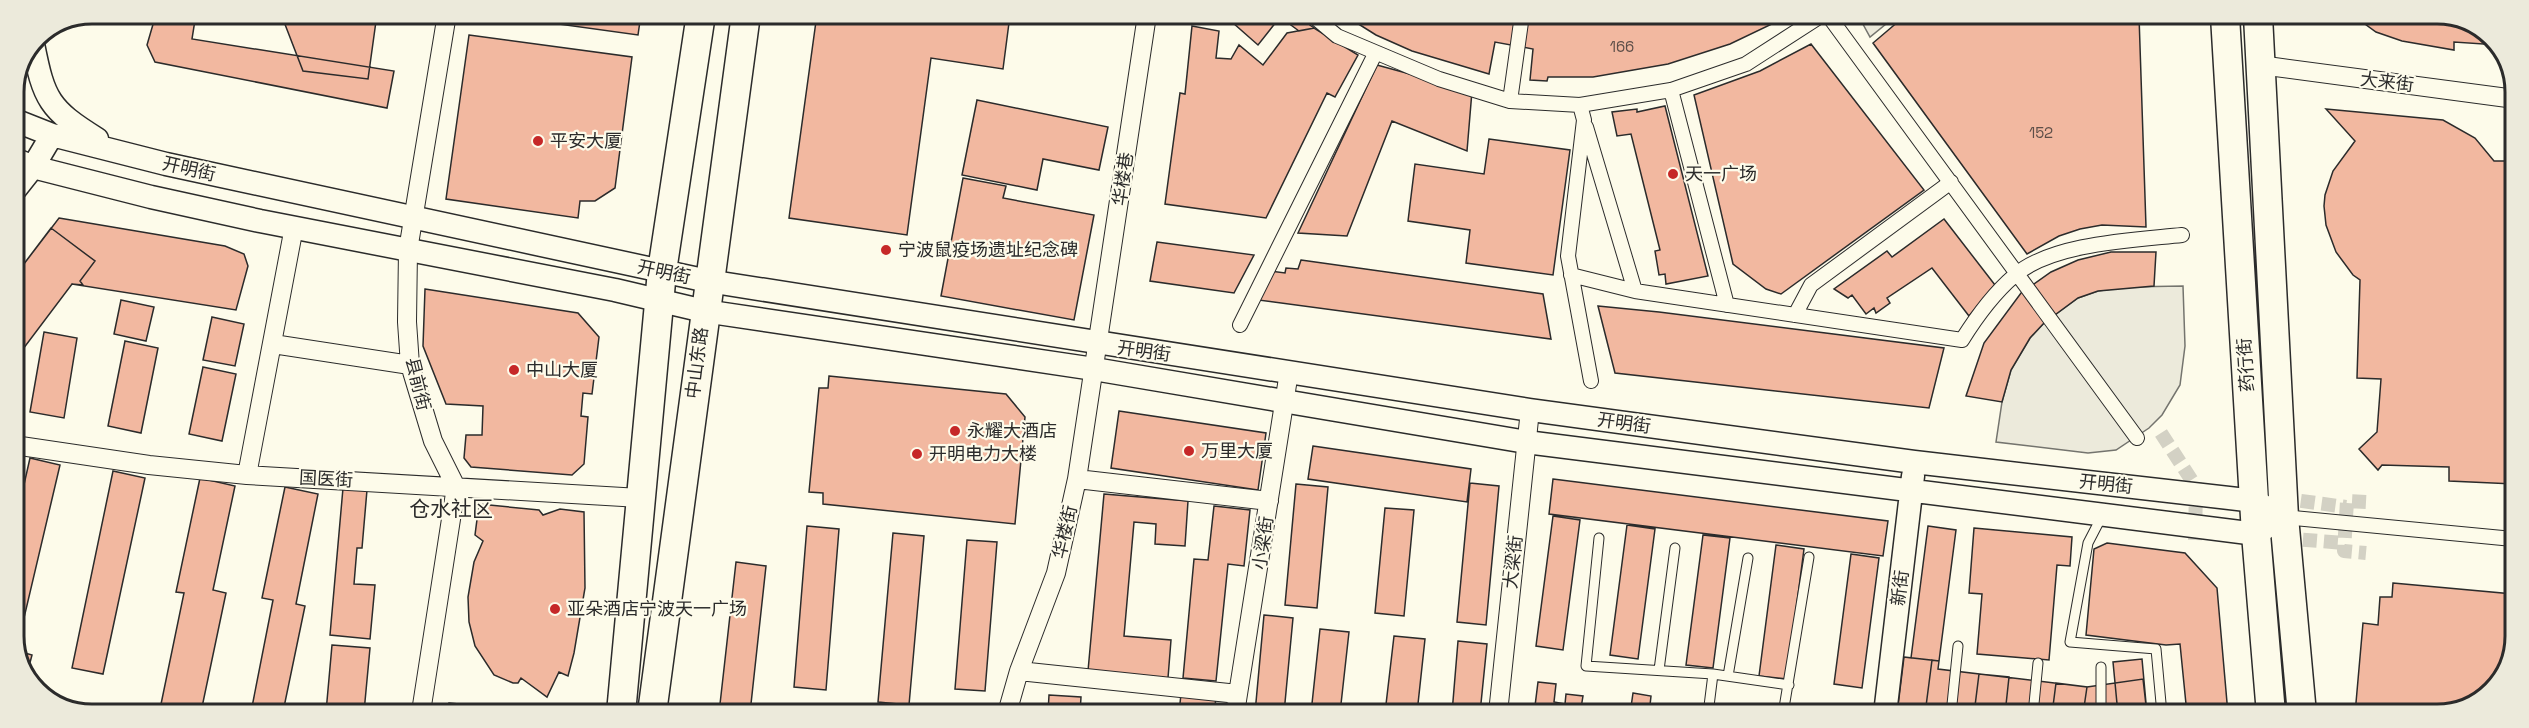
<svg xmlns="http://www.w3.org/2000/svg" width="2529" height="728" viewBox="0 0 2529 728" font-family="'Space Grotesk','Noto Sans SC',sans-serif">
	<rect width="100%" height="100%" fill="#fdfbea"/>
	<path fill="#eceadb" stroke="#74746e" stroke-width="1.5" d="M 1858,15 L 1897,15 L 1870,37 Z
		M 2183,286 L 2185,346 L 2180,385 L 2162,415 L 2149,428 L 2116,450 L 2088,453 L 1996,442 L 2002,402 L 2011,370 L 2030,338 L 2044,323 L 2078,298 L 2098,291 L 2126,287 Z"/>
	<path fill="#f2b8a0" stroke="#2b2b2b" stroke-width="1.5" d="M 156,14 L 196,14 L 192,39 L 394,71 L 387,108 L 155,62 L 147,45 Z
		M 281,14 L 377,14 L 368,79 L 303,71 Z
		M 487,14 L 641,14 L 638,35 Z
		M 817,14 L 1010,15 L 1003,69 L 931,58 L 907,235 L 789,218 Z
		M 1224,15 L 1296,15 L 1314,28 L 1299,31 L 1280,17 L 1258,45 Z
		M 1344,15 L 1769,15 L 1774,23 L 1730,44 L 1668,64 L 1593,77 L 1548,77 L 1547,81 L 1530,80 L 1533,49 L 1495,42 L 1489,74 L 1412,51 L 1376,35 Z
		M 1906,15 L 2139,16 L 2146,227 L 2102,225 L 2080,229 L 2059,236 L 2027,254 L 1873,43 Z
		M 2354,16 L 2457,16 L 2496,41 L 2498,45 L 2454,42 L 2454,50 L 2402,41 L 2376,32 Z
		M 1192,26 L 1219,31 L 1216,58 L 1231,59 L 1239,45 L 1263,65 L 1287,33 L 1314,28 L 1358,55 L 1335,97 L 1327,93 L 1266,218 L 1165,204 L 1180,93 L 1185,94 Z
		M 469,35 L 632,57 L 615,188 L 595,201 L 580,201 L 578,218 L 446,199 Z
		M 1811,44 L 1924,190 L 1781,294 L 1766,289 L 1733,264 L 1694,95 L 1760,71 Z
		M 1377,65 L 1472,91 L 1467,151 L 1392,121 L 1347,236 L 1298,233 Z
		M 977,100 L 1108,127 L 1099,170 L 1043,159 L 1037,190 L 962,175 Z
		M 1665,106 L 1708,276 L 1666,284 L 1665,274 L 1659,275 L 1655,251 L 1660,250 L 1631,134 L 1617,136 L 1612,112 L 1637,109 L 1637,112 Z
		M 2326,109 L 2443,120 L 2475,138 L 2494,161 L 2515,161 L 2515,235 L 2509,335 L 2514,341 L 2514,484 L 2449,481 L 2449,467 L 2382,465 L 2378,470 L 2359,449 L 2377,432 L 2381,379 L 2357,378 L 2360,280 L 2353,275 L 2336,252 L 2326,225 L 2324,206 L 2325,195 L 2333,171 L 2355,141 Z
		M 1489,139 L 1570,150 L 1553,275 L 1466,263 L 1470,230 L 1408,221 L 1415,164 L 1484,174 Z
		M 963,178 L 1006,186 L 1003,198 L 1094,215 L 1074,320 L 941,296 Z
		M 59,218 L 225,246 L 244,254 L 248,266 L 236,310 L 72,284 L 14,361 L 14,277 Z
		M 1944,219 L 1995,285 L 1969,316 L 1932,268 L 1887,298 L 1890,303 L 1876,313 L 1874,308 L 1866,314 L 1852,295 L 1848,298 L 1834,289 L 1887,251 L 1892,257 Z
		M 51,228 L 95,261 L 80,281 L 83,285 L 72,284 L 14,361 L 14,277 Z
		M 1157,242 L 1254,255 L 1234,293 L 1150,281 Z
		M 2111,252 L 2156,252 L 2154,286 L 2098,291 L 2078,298 L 2044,323 L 2030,338 L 2011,370 L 2002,402 L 1966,396 L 1984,343 L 2021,293 L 2051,272 L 2078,260 Z
		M 1301,260 L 1543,294 L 1551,339 L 1258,300 L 1270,271 L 1285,273 L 1286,268 L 1298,269 Z
		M 425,289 L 578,313 L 599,337 L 592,394 L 583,393 L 581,416 L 588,417 L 584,464 L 572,475 L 471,467 L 464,458 L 466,435 L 482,435 L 483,406 L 446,404 L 423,346 Z
		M 121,300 L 154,307 L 146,341 L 114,334 Z
		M 1598,306 L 1659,312 L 1944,348 L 1929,408 L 1615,373 Z
		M 212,317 L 244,324 L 235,366 L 203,360 Z
		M 44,332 L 77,338 L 64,418 L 30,412 Z
		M 125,341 L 158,348 L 141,433 L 108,426 Z
		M 203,367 L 236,374 L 222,441 L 189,434 Z
		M 829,376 L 1006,394 L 1025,417 L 1015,524 L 823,504 L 823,493 L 809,492 L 819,388 L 828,388 Z
		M 1119,411 L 1266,433 L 1258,490 L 1111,468 Z
		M 1313,446 L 1471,469 L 1467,502 L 1308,479 Z
		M 30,458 L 60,465 L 20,635 L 14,634 L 14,529 Z
		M 113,471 L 145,478 L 103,674 L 72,668 Z
		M 200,478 L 235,486 L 213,590 L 226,593 L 201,712 L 175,712 L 160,709 L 184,593 L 176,592 Z
		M 1553,479 L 1888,521 L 1883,556 L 1549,514 Z
		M 1470,483 L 1499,486 L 1486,625 L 1457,622 Z
		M 1296,484 L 1328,487 L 1317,608 L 1285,605 Z
		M 285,487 L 318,494 L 296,604 L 305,606 L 283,712 L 251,712 L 273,600 L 262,598 Z
		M 343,488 L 367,490 L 362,548 L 357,548 L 354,584 L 375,585 L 370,639 L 330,635 Z
		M 1104,494 L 1188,501 L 1185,546 L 1155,544 L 1156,524 L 1134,522 L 1124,636 L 1171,640 L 1168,678 L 1088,671 Z
		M 479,504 L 539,510 L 543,515 L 560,509 L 584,512 L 585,588 L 574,653 L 568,676 L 559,672 L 547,697 L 521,678 L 518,683 L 513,683 L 494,675 L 475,646 L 469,622 L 468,597 L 474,562 L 483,541 L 475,535 Z
		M 1214,506 L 1250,510 L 1244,566 L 1228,564 L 1216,681 L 1183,678 L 1194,559 L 1208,560 Z
		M 1385,508 L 1414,510 L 1404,616 L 1375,613 Z
		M 1553,516 L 1580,520 L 1563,650 L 1536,646 Z
		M 1627,525 L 1655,529 L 1638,659 L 1610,655 Z
		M 807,526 L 839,529 L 826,690 L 794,687 Z
		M 1928,526 L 1956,530 L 1939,661 L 1932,660 L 1925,714 L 1897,714 L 1904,657 L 1911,658 Z
		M 1974,528 L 2072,537 L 2070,566 L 2057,565 L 2049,660 L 1977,654 L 1982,594 L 1969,593 Z
		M 893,533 L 924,536 L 909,705 L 878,702 Z
		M 1703,535 L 1730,538 L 1713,668 L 1686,665 Z
		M 967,540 L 997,542 L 985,691 L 955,689 Z
		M 2107,543 L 2185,553 L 2217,588 L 2228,714 L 2187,714 L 2180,644 L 2166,645 L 2086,635 L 2094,549 Z
		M 1776,545 L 1804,549 L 1787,679 L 1759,676 Z
		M 1851,554 L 1879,558 L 1862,688 L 1834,684 Z
		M 736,562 L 766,566 L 750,713 L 719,713 Z
		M 2393,583 L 2513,594 L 2513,656 L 2485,698 L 2437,714 L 2355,714 L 2363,623 L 2378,625 L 2380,597 L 2392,597 Z
		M 1264,615 L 1293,618 L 1284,713 L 1255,713 Z
		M 1320,629 L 1349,632 L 1340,713 L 1311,713 Z
		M 1394,636 L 1425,639 L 1417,713 L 1385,713 Z
		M 1458,641 L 1487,644 L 1480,713 L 1452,713 Z
		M 332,645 L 370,648 L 364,712 L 326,712 Z
		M 18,651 L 32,655 L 27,674 Z
		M 1904,657 L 1939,661 L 1938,669 L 2087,687 L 2143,679 L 2147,714 L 1897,714 Z
		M 2142,659 L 2147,714 L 2118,714 L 2113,662 Z
		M 1979,674 L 2009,677 L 2005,714 L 1974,714 Z
		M 1538,682 L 1556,684 L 1554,702 L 1565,704 L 1566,694 L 1583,696 L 1580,714 L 1534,714 Z
		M 2056,683 L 2087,687 L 2083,714 L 2052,714 Z
		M 1633,693 L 1651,696 L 1649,714 L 1630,714 Z
		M 1181,694 L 1216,698 L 1214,713 L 1179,713 Z
		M 1049,695 L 1081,697 L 1080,713 L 1048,713 Z
		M 449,703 L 500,708 L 548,712 L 449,712 Z
		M 1661,705 L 1678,707 L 1677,714 L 1660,714 Z
		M 1725,706 L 1744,708 L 1743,714 L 1724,714 Z"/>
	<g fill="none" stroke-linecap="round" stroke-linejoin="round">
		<path stroke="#d3d1c4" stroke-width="14" stroke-dasharray="14 7" stroke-linecap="butt" d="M 2161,433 L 2196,487 L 2195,540
			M 2280,498 L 2346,507
			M 2366,502 L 2347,501 L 2344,551 L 2366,553
			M 2282,538 L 2344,543"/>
		<defs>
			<path id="service" d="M 2102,516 L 2088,543 L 2070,642 L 2156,649 L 2162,714
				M 1599,538 L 1586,666 L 1713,674 L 1789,685
				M 1659,670 L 1675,548
				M 1728,676 L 1748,558
				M 1708,714 L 1713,674
				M 1783,714 L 1809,557
				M 1951,714 L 1958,646
				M 2033,714 L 2038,663
				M 2101,714 L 2101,667"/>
			<path id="pedestrian" d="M 1312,15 L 1337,36 L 1439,79 L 1510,101 L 1580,105 L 1671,90 L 1746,64 L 1822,15
				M 1828,15 L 2137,438
				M 1671,90 L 1727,305
				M 1510,101 L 1522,15
				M 1580,105 L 1584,120 L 1568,256 L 1591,381
				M 1571,275 L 1635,291 L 1586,127
				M 1635,291 L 1962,340 C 1977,316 1993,294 2014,276 C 2051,243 2135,240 2182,235
				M 1795,315 L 1811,285 L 1951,182
				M 1240,325 L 1375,54
				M 2284,517 L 2513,539"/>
			<path id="minor" d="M 2260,65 L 2515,99
				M 273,344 L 410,365
				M 14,445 L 149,465 L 247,475 L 640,498
				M 247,475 L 294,227
				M 1077,479 L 1269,501
				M 1019,671 L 1238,694
				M 421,712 L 456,487 L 433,441 L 410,365 L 407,322 L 408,250 L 447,14
				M 1007,713 L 1019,671 L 1056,573 L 1077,479 L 1147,15
				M 1235,713 L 1289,372
				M 1498,713 L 1530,410"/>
			<path id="tertiary" d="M 33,44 C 44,100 49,109 97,139
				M 14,120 L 52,135 L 166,164 L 708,281 L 1530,410 L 1914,462 L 2255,501 L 2267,508
				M 14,159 L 33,167 L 151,197 L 260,221 L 615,290 L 704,311 L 1094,369 L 1526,442 L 2256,534 L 2270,525
				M 14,191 L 33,167 L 52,135
				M 1885,714 L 1913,476"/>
			<path id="primary" d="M 2225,16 L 2256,534 L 2271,714
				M 2258,16 L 2284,517 L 2302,714
				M 621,713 L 662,271 L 701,14
				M 652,713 L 746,14"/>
		</defs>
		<use href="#service" stroke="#2b2b2b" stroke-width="11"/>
		<use href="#pedestrian" stroke="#2b2b2b" stroke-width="16"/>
		<use href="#minor" stroke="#2b2b2b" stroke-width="20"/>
		<use href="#tertiary" stroke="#2b2b2b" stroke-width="25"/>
		<use href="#primary" stroke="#2b2b2b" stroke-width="31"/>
		<use href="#service" stroke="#fdfbea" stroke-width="9"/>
		<use href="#pedestrian" stroke="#fdfbea" stroke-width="14"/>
		<use href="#minor" stroke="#fdfbea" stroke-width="18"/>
		<use href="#tertiary" stroke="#fdfbea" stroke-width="22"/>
		<use href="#primary" stroke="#fdfbea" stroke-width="28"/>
	</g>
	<g fill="#c62828" stroke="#fdfbea" stroke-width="2">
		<circle cx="538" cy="141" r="6"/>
		<circle cx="1673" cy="174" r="6"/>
		<circle cx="886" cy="250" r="6"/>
		<circle cx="514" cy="370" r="6"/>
		<circle cx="955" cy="431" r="6"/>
		<circle cx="1189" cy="451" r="6"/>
		<circle cx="917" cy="454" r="6"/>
		<circle cx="555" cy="609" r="6"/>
	</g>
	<g text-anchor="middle" stroke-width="4.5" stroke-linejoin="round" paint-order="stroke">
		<g font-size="15" fill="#5d4e48">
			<text x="1622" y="52">166</text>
			<text x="2041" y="138">152</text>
		</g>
		<g font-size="18" fill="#2b2b2b" stroke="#fdfbea">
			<text transform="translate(2387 82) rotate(7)" y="6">大来街</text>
			<text transform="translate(189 169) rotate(13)" y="6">开明街</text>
			<text transform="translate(1123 179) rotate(-82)" y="6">华楼巷</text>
			<text transform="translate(664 272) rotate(12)" y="6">开明街</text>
			<text transform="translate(1144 351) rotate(8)" y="6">开明街</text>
			<text transform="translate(697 363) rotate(-83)" y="6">中山东路</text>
			<text transform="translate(2246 365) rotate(-94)" y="6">药行街</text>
			<text transform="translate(418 384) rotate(76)" y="6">县前街</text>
			<text transform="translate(1624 423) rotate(8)" y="6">开明街</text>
			<text transform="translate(326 479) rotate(3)" y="6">国医街</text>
			<text transform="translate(2106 484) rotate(6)" y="6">开明街</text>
			<text transform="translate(1065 532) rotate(-77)" y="6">华楼街</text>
			<text transform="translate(1263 543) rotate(-82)" y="6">小梁街</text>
			<text transform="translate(1513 562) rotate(-84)" y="6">大梁街</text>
			<text transform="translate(1900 588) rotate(-83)" y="6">新街</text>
		</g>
		<g font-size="18" fill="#2b2b2b" stroke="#fdfbea" text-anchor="start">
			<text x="550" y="147">平安大厦</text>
			<text x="1685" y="180">天一广场</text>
			<text x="898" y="256">宁波鼠疫场遗址纪念碑</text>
			<text x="526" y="376">中山大厦</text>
			<text x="967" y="437">永耀大酒店</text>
			<text x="1201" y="457">万里大厦</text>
			<text x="929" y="460">开明电力大楼</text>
			<text x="567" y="615">亚朵酒店宁波天一广场</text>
		</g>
		<g font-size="21" fill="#2b2b2b" stroke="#fdfbea">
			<text x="451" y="516">仓水社区</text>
		</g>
	</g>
	<path d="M0 0H2529V728H0ZM92 24H2437A68 68 0 0 1 2505 92V636A68 68 0 0 1 2437 704H92A68 68 0 0 1 24 636V92A68 68 0 0 1 92 24Z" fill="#eceadb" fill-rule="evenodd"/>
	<path fill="none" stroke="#2b2b2b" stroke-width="3" d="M92 24H2437A68 68 0 0 1 2505 92V636A68 68 0 0 1 2437 704H92A68 68 0 0 1 24 636V92A68 68 0 0 1 92 24Z"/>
</svg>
